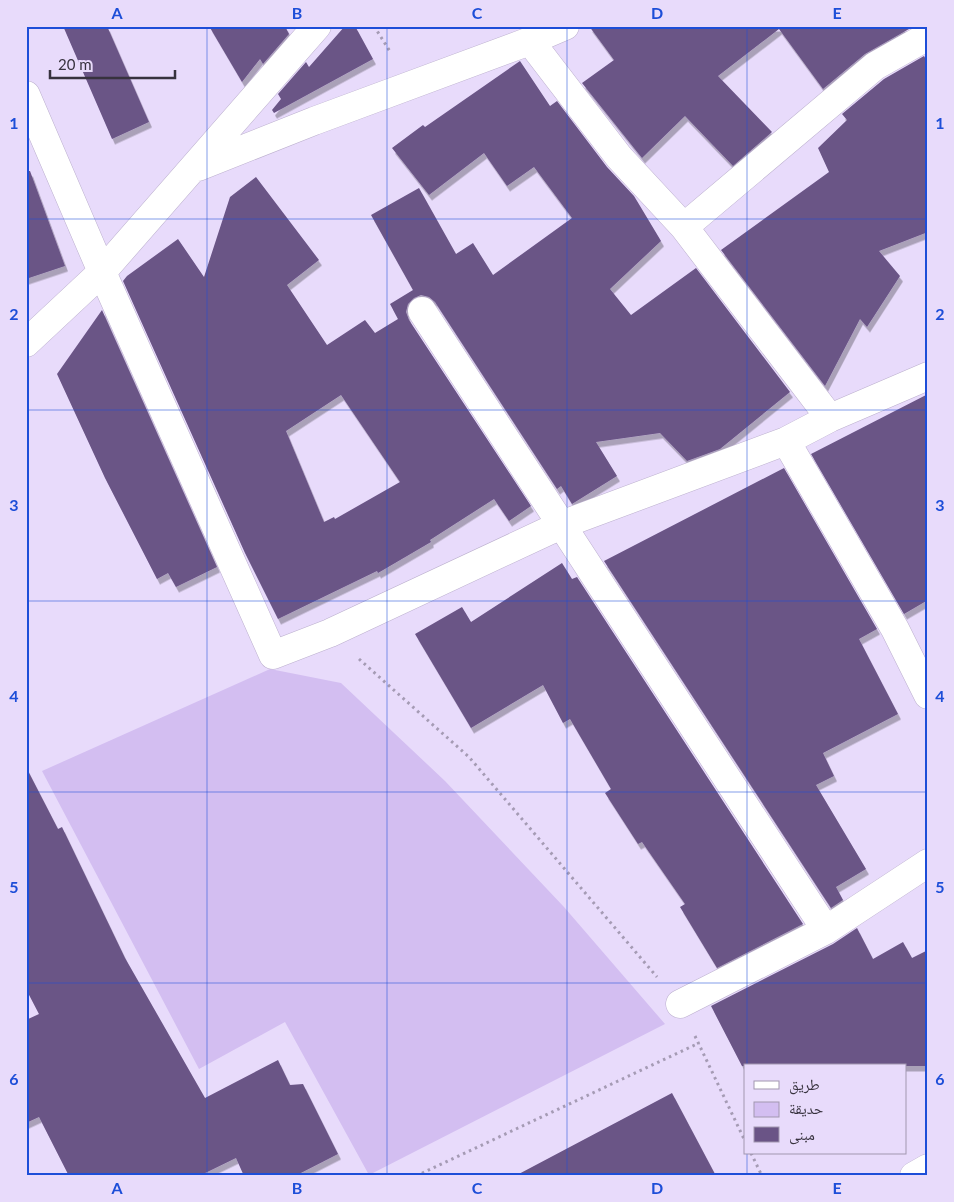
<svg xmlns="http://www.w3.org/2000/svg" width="954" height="1202" viewBox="0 0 954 1202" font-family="Lato,'Noto Naskh Arabic',sans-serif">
	<defs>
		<filter id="shadow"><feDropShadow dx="3" dy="5.5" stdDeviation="0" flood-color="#0004"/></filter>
	</defs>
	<rect width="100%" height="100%" fill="#e8dbfb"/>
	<path fill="#d3bef1" d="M 270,669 L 341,683 L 445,781 L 564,907 L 665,1024 L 369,1175 L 285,1022 L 199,1069 L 42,771 Z"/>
	<path fill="#6a5486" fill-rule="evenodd" filter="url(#shadow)" d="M 63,26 L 107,26 L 149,122 L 112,139 Z
		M 209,26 L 285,26 L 289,34 L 263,64 L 260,59 L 242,82 Z
		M 345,26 L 355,26 L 373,59 L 274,113 L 272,110 L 281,99 L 278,94 L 306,62 L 309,67 Z
		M 589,26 L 907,26 L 909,29 L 865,54 L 823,89 L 779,29 L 718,76 L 772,132 L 733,166 L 685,116 L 642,158 L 582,83 L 614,60 Z
		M 924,56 L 928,63 L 928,232 L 879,251 L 900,276 L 867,327 L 860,319 L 825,386 L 721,250 L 829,172 L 818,148 L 847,120 L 842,114 L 884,79 Z
		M 520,61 L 550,106 L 557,101 L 607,167 L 634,196 L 661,241 L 610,289 L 631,315 L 696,268 L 790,392 L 720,449 L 687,461 L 660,433 L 596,442 L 617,476 L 572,504 L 561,486 L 557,489 L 435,302 L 429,297 L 421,295 L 414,298 L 408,304 L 406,312 L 409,320 L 531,506 L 509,521 L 494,499 L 430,540 L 431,542 L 378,573 L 377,571 L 278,619 L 245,553 L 123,281 L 127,276 L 178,239 L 204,277 L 230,197 L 256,177 L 319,260 L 287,285 L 327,345 L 365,320 L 375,333 L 398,319 L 390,304 L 413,290 L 371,215 L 419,188 L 456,254 L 473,243 L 493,275 L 572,218 L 534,167 L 507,186 L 484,153 L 429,195 L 392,148 L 423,125 L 425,127 ZM 341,395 L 400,482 L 335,519 L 334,517 L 324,522 L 286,431 Z
		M 26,171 L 30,171 L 65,266 L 26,279 Z
		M 102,310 L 217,567 L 176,587 L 168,573 L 157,579 L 105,478 L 57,374 Z
		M 928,394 L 928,600 L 904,614 L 811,454 Z
		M 784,468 L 877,629 L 859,639 L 898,714 L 823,753 L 834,776 L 816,785 L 866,869 L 836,887 L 843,900 L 831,908 L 604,561 Z
		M 562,563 L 572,579 L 577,577 L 803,924 L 717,968 L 680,907 L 685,904 L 642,842 L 638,844 L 605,793 L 611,789 L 570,719 L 563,723 L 543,685 L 471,728 L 415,634 L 462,607 L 471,622 Z
		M 26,767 L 58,829 L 62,827 L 125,958 L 205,1098 L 278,1060 L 290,1085 L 303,1084 L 338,1154 L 295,1176 L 244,1176 L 236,1158 L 199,1176 L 69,1176 L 39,1117 L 26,1123 L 26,1020 L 39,1014 L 26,989 Z
		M 857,928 L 873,959 L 903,942 L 912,958 L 928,950 L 928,1066 L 742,1066 L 711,1006 L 833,944 Z
		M 672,1093 L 716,1176 L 515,1176 Z"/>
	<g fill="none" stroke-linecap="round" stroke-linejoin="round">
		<defs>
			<path id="minor" d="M 530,41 L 619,157 L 684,227 L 830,418
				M 26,95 L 102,272 L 273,655 L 330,633 L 561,525 L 786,441 L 830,418 L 928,376
				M 198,167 L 314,121 L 530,41 L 565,26
				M 684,227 L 875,66 L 928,36
				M 422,311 L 826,930
				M 26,343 L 102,272 L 317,26
				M 786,441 L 895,629 L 928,695
				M 680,1004 L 826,930 L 928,863
				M 914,1176 L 928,1168"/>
		</defs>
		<use href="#minor" stroke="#bcb0ce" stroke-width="29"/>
		<path stroke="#a59bb4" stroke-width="3" stroke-dasharray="2.5 4" stroke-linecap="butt" d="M 374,26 L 391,53
			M 359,659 L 469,757 L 657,977
			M 695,1036 L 745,1141
			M 751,1153 L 762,1176
			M 416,1176 L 699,1043"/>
		<use href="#minor" stroke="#fff" stroke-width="28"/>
	</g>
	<path fill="none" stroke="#1d4ed8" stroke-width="1" stroke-opacity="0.55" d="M 207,26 L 207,1176M 387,26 L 387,1176M 567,26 L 567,1176M 747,26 L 747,1066M 26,219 L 928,219M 26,410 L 928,410M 26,601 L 928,601M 26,792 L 928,792M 26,983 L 928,983M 747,1153 L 747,1176"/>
	<rect width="954" height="1202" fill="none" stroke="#e8dbfb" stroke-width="55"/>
	<rect x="744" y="1064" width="162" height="90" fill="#e8dbfb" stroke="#a197af"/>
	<rect x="754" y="1081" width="25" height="8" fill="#ffffff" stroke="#a197af"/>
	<text x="789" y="1090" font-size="15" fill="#37323e">طريق</text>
	<rect x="754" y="1102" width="25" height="15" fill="#d3bef1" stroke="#a197af"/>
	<text x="789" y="1114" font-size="15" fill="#37323e">حديقة</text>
	<rect x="754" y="1127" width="25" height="15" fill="#6a5486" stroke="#a197af"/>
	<text x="789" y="1140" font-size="15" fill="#37323e">مبنى</text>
	<path d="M50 70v8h125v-8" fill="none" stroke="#37323e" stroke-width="2.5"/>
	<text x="58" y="70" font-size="15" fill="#37323e" stroke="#e8dbfb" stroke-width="4" paint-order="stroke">20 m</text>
	<rect x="28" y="28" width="898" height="1146" fill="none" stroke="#1d4ed8" stroke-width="2"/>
	<g font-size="16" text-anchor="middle" font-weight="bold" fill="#1d4ed8">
		<text x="117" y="19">A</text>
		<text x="297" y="19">B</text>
		<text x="477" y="19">C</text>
		<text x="657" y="19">D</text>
		<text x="837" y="19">E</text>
		<text x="14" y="129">1</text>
		<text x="940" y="129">1</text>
		<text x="14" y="320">2</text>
		<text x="940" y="320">2</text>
		<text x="14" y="511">3</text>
		<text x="940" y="511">3</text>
		<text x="14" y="702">4</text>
		<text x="940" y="702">4</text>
		<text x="14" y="893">5</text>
		<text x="940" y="893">5</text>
		<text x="14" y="1085">6</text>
		<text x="940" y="1085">6</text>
		<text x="117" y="1194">A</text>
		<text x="297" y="1194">B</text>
		<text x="477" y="1194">C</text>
		<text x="657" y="1194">D</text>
		<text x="837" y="1194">E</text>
	</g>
</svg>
